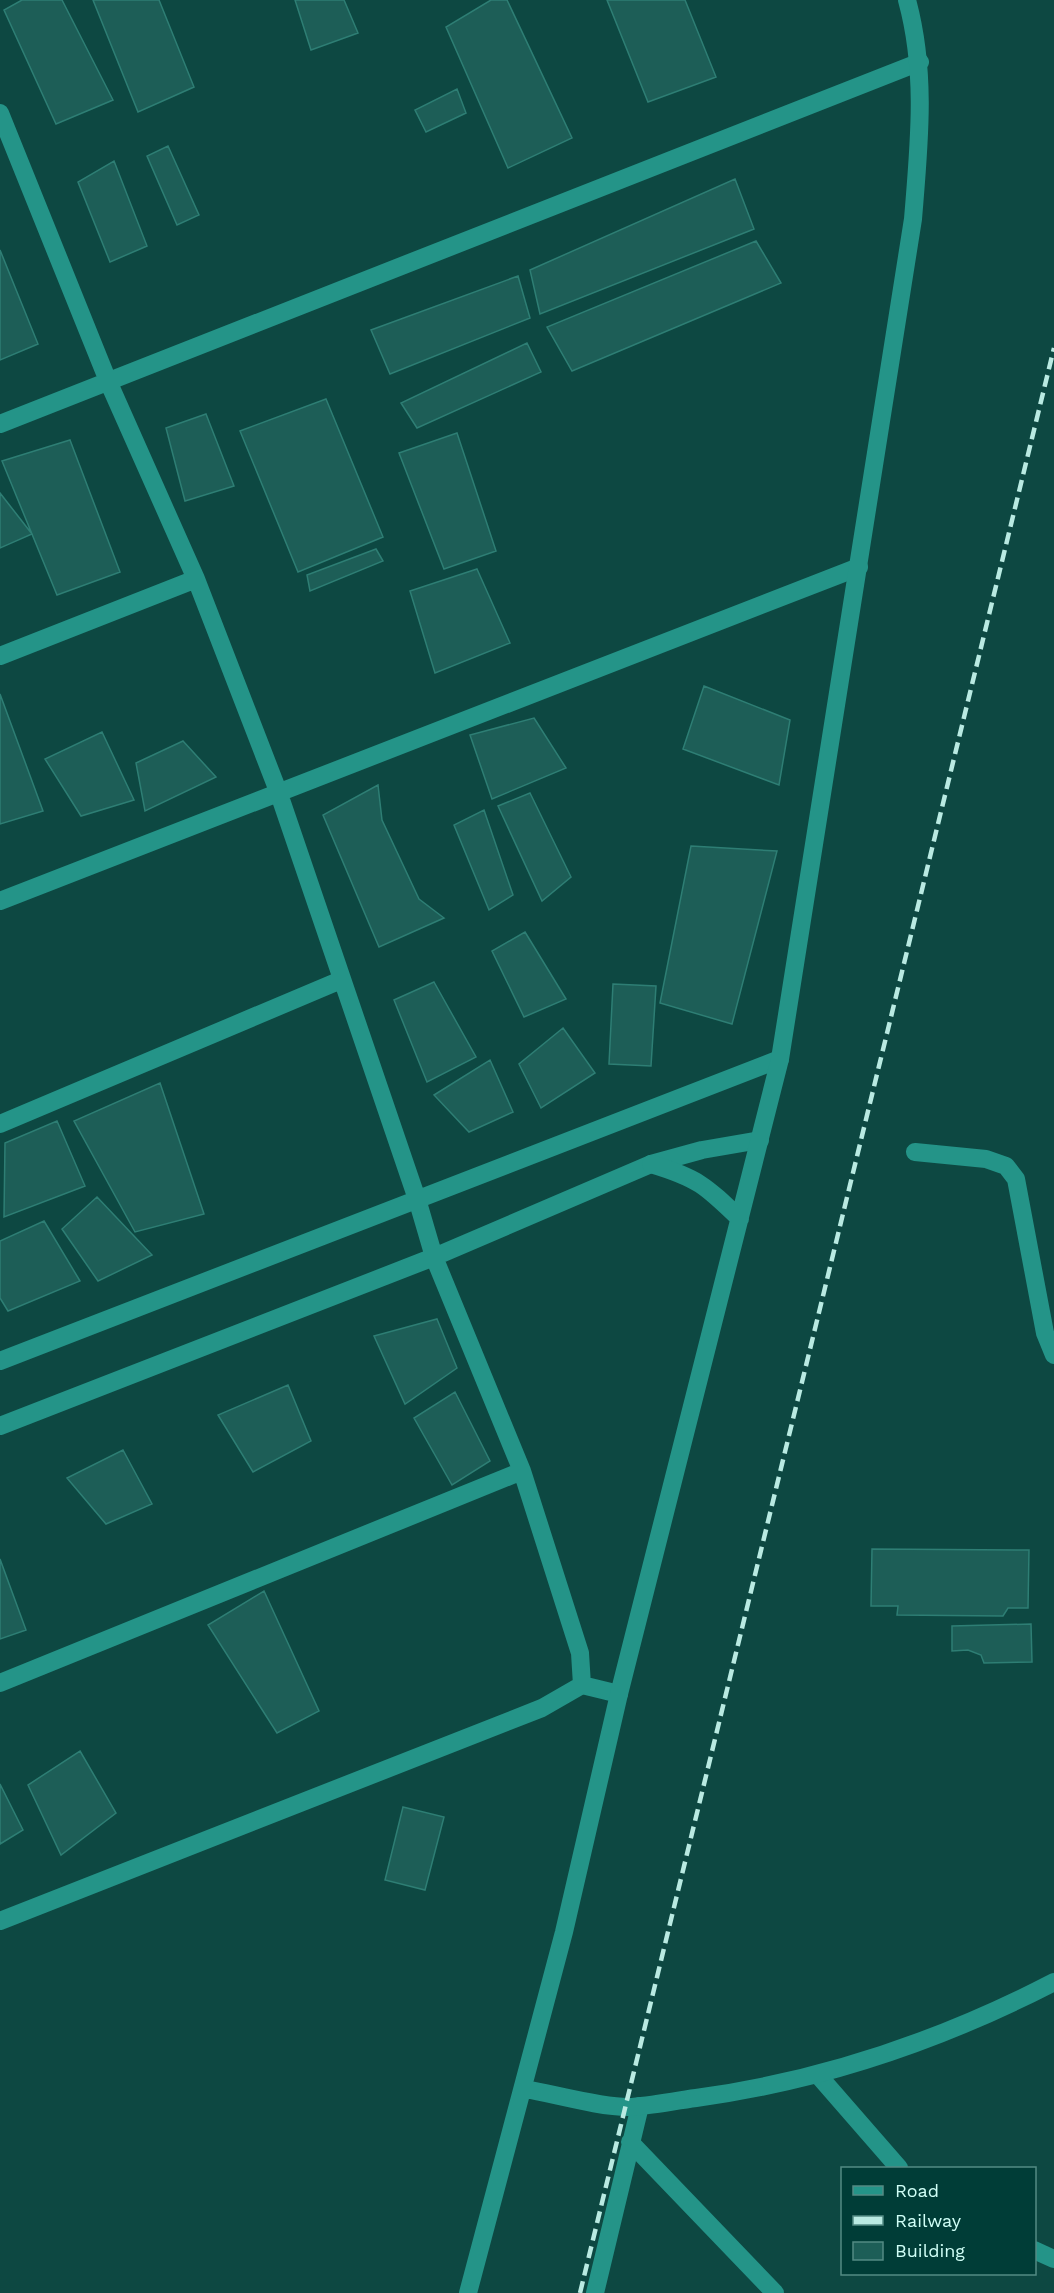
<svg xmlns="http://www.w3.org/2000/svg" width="1054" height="2293" viewBox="0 0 1054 2293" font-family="'Work Sans',sans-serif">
	<rect width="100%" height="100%" fill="#0d4842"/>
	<path fill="#1d5e57" stroke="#2e7e74" stroke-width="1.5" d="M 22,0 L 62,0 L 113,100 L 56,124 L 4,10 Z
		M 93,0 L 159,0 L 194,87 L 138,112 Z
		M 295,0 L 344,0 L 358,33 L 311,50 Z
		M 491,0 L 507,0 L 572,138 L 508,168 L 446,27 Z
		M 607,0 L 685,0 L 716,77 L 648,102 Z
		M 457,89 L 466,113 L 426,132 L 415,110 Z
		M 168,146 L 199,215 L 177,225 L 147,156 Z
		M 114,161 L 147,246 L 110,262 L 78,182 Z
		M 735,179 L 754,229 L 540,314 L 530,270 Z
		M 756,241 L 781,283 L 572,371 L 547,327 Z
		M 0,250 L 38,344 L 0,360 Z
		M 518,276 L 530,318 L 390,374 L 371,330 Z
		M 527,343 L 541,372 L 417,428 L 401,403 Z
		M 326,399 L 383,537 L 298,572 L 240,431 Z
		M 206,414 L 234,486 L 185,501 L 166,428 Z
		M 457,433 L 496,551 L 444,569 L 399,453 Z
		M 70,440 L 120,572 L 57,595 L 2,461 Z
		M 0,493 L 32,534 L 0,548 Z
		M 376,549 L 383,561 L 310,591 L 307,575 Z
		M 477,569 L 510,643 L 435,673 L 410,591 Z
		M 704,686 L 790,720 L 779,785 L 683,749 Z
		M 0,694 L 43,811 L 0,824 Z
		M 534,718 L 566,768 L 492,799 L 470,735 Z
		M 102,732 L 134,800 L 81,816 L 45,759 Z
		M 183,741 L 216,777 L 145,811 L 136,763 Z
		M 378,785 L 382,820 L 419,899 L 444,918 L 379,947 L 323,815 Z
		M 530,793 L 571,877 L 542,901 L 498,806 Z
		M 484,810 L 513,895 L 489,910 L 454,825 Z
		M 691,846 L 777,851 L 732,1024 L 660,1003 Z
		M 525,932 L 566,999 L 524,1017 L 492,951 Z
		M 434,982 L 476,1057 L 427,1082 L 394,1000 Z
		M 613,984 L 656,986 L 651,1066 L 609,1064 Z
		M 563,1028 L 595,1073 L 541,1108 L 519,1064 Z
		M 490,1060 L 513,1112 L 469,1132 L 434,1095 Z
		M 160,1083 L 204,1214 L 135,1232 L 74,1121 Z
		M 57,1121 L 85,1186 L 4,1217 L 5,1143 Z
		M 97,1197 L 152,1255 L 98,1281 L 62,1229 Z
		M 44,1221 L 80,1281 L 8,1311 L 0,1298 L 0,1241 Z
		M 437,1319 L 457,1368 L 405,1404 L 374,1336 Z
		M 288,1385 L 311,1441 L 253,1472 L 218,1415 Z
		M 455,1392 L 490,1461 L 452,1485 L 414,1418 Z
		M 123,1450 L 152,1504 L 106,1524 L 67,1478 Z
		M 872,1549 L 1029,1550 L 1028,1608 L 1008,1608 L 1003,1616 L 897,1615 L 898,1606 L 871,1606 Z
		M 0,1559 L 26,1630 L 0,1639 Z
		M 264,1591 L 319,1711 L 277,1733 L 208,1625 Z
		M 1031,1624 L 1032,1662 L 984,1663 L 981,1655 L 968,1650 L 952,1651 L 952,1626 Z
		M 80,1751 L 116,1813 L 61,1855 L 28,1785 Z
		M 0,1784 L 23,1830 L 0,1844 Z
		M 403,1807 L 444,1817 L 425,1890 L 385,1880 Z"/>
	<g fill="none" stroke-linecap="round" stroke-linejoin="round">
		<path stroke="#249488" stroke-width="18" d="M 0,113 L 108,381 L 196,579 L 278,791 L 417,1199 L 434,1257 L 522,1471 L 580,1653 L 582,1685
			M 0,424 L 920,62
			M 0,656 L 196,579
			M 0,901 L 859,567
			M 0,1124 L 341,980
			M 915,1152 L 986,1159 L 1006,1166 L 1016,1179 L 1045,1333 L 1054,1355
			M 0,1361 L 780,1059
			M 0,1426 L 434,1257 L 651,1164 L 702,1150 L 760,1140
			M 0,1683 L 522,1471
			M 0,1921 L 542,1708 L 582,1685 L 619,1694
			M 818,2075 L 899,2168
			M 630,2142 L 775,2293
			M 1034,2250 L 1054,2259
			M 595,2293 L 640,2106"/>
		<path stroke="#249488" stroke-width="18" d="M 651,1164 C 698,1178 706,1186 740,1219
			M 525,2089 C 554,2094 599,2107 628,2107 C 650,2106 673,2101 696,2098 C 821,2081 942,2040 1054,1982
			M 468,2293 L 564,1932 L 619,1694 L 780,1059 L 913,219 C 919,145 927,73 907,0"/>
		<path stroke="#b9eae2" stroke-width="4.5" stroke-dasharray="12 6" stroke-linecap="butt" d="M 580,2293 L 1054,348"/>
	</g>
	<rect x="841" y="2167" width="195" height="108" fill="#003d37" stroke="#538b84" stroke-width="1.5"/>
	<rect x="853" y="2186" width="30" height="9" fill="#249488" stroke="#538b84" stroke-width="1.5"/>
	<text x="895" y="2197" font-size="18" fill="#d0fff7">Road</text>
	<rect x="853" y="2216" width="30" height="9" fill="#b9eae2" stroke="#538b84" stroke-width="1.5"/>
	<text x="895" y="2227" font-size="18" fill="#d0fff7">Railway</text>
	<rect x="853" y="2242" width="30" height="18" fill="#1d5e57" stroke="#538b84" stroke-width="1.5"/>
	<text x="895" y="2257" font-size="18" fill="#d0fff7">Building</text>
</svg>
